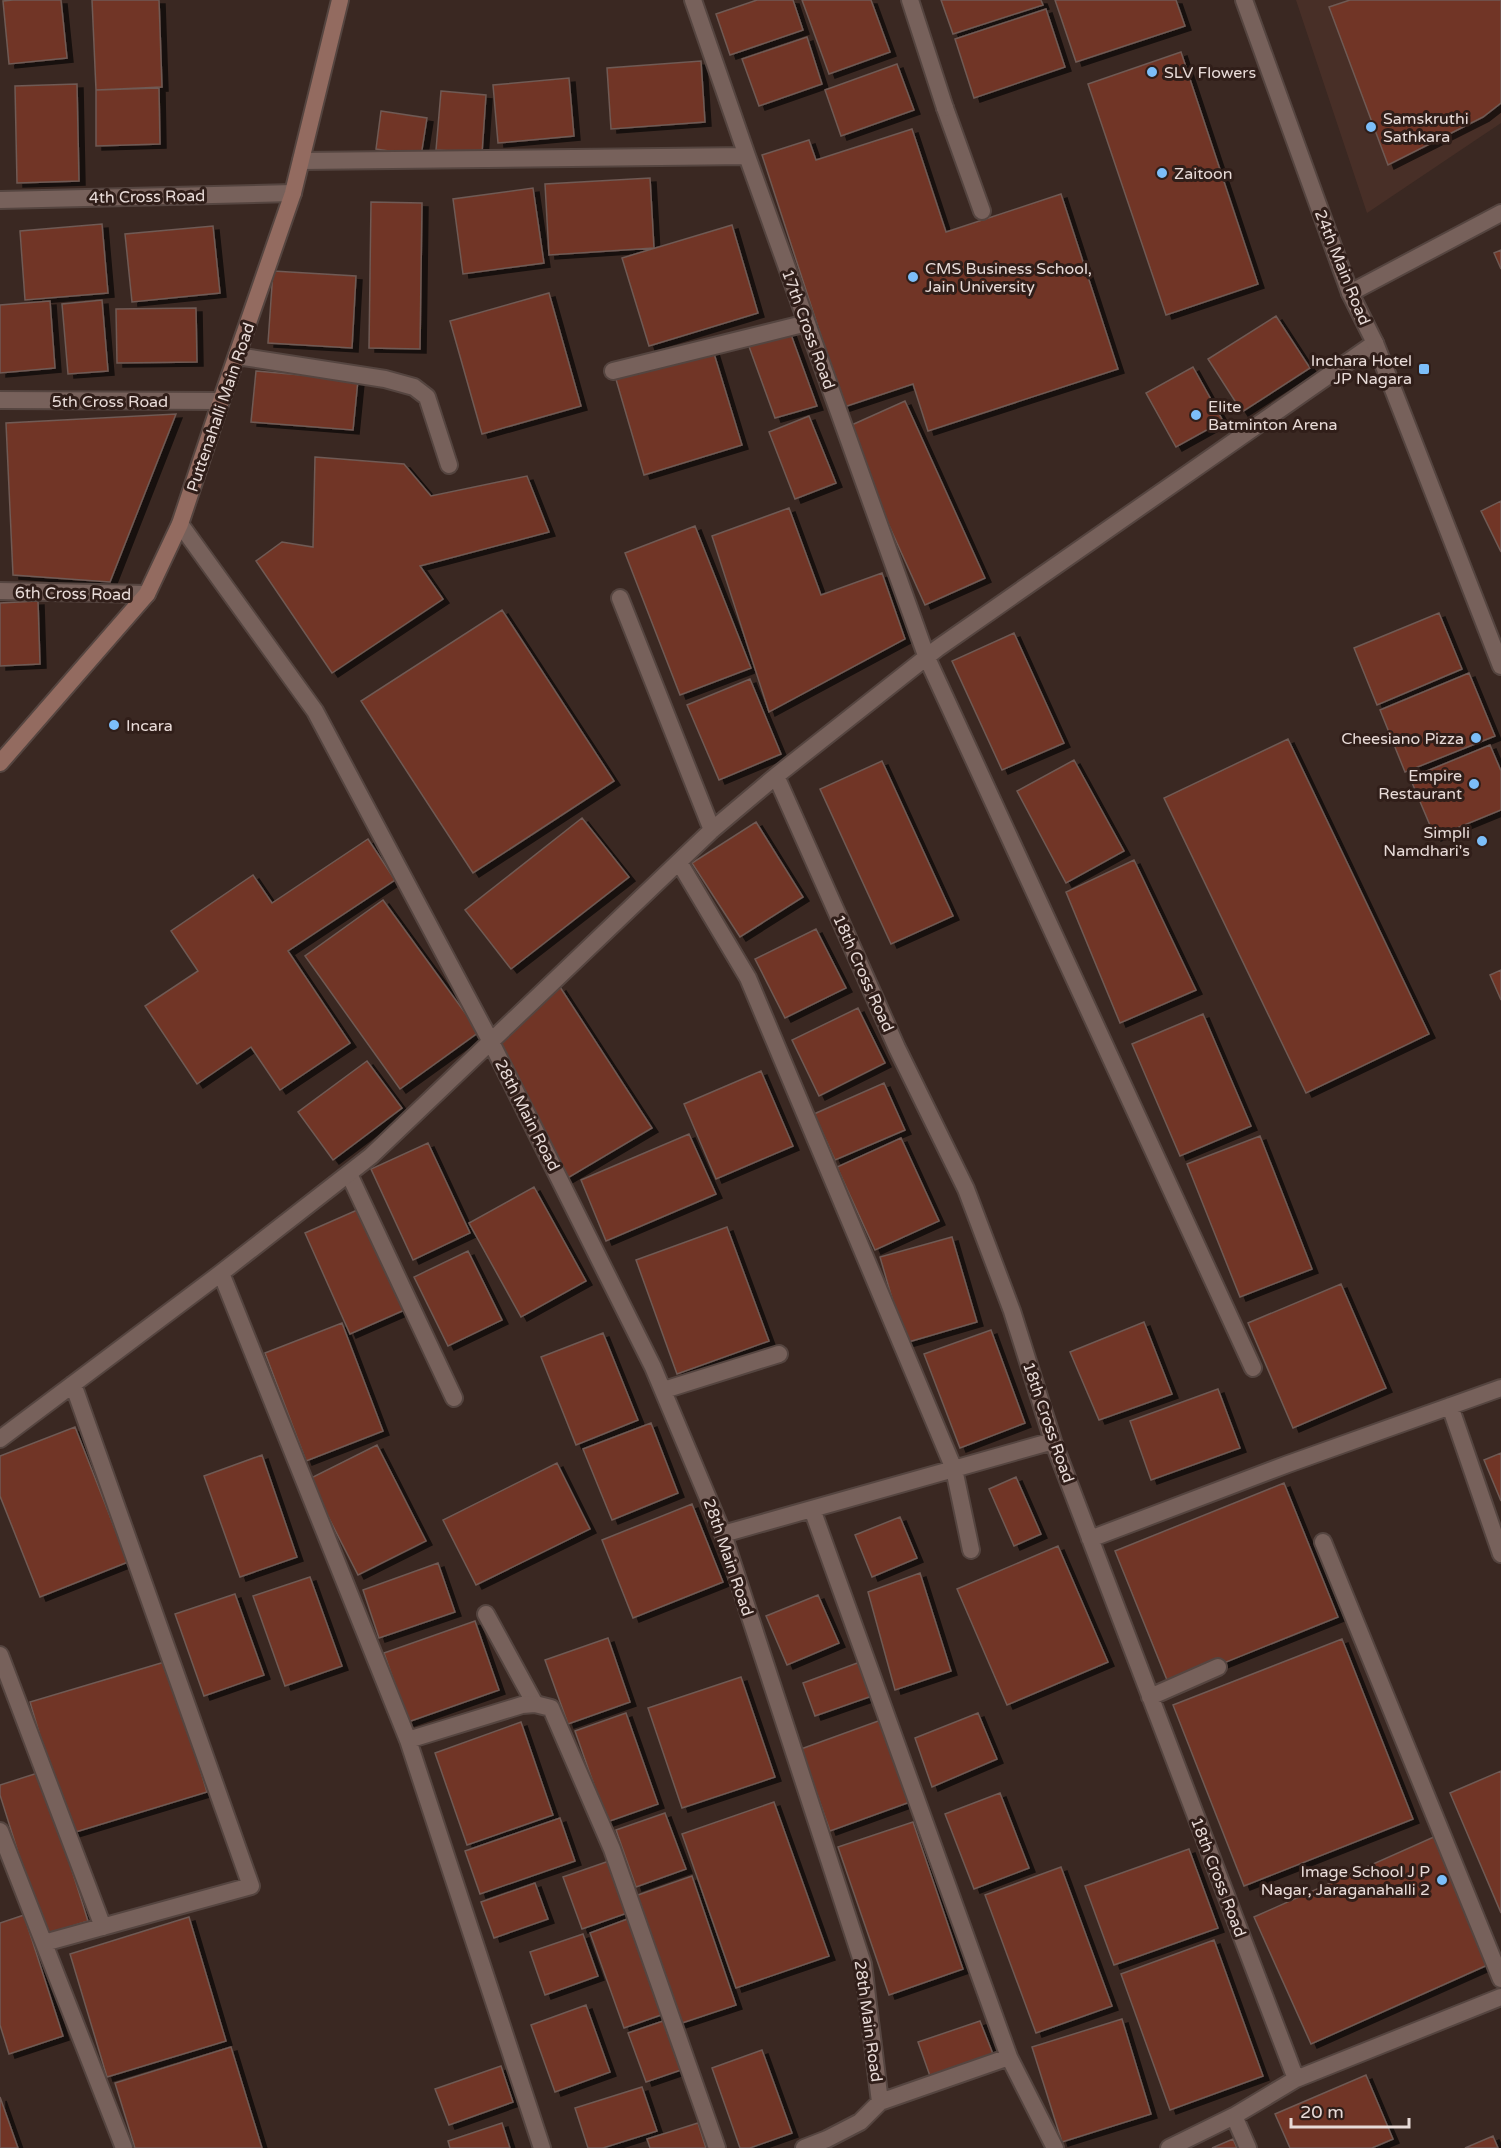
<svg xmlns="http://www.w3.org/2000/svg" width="1501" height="2148" viewBox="0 0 1501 2148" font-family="'Varela Round',sans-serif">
	<defs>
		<filter id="shadow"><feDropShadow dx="6" dy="4" stdDeviation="0" flood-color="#0009"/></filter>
	</defs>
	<rect width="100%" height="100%" fill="#3a2822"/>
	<path fill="#482f27" d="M 1296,0 L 1501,0 L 1501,123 L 1367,213 Z"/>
	<path fill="#713625" stroke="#6f5a54" stroke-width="1.5" filter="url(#shadow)" d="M 13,0 L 61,0 L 67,58 L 9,64 L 3,1 Z
		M 92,0 L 159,0 L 162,87 L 96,90 Z
		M 757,0 L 793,0 L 803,30 L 730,55 L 716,14 Z
		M 802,0 L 871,0 L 890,52 L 829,74 Z
		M 941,0 L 1041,0 L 1043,5 L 953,34 Z
		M 1055,0 L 1176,0 L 1185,26 L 1076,62 Z
		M 1350,0 L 1501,0 L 1501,103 L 1483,117 L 1388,165 L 1329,7 Z
		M 1046,9 L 1065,67 L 974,98 L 955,39 Z
		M 807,37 L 822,84 L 759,106 L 742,59 Z
		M 1181,52 L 1258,284 L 1166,315 L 1088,84 Z
		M 701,61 L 705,122 L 611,129 L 607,68 Z
		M 897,64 L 914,110 L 841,136 L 825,90 Z
		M 569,78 L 574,136 L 498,143 L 493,85 Z
		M 77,84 L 79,181 L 17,183 L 15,86 Z
		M 159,88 L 160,144 L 96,146 L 96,90 Z
		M 441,91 L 486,95 L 482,153 L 436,150 Z
		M 381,111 L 427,118 L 421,156 L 376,149 Z
		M 912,129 L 946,232 L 1061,194 L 1118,369 L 928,431 L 913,384 L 844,407 L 762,155 L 809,140 L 816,160 Z
		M 650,178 L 654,248 L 549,255 L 545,184 Z
		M 533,188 L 544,263 L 463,274 L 453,199 Z
		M 371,202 L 422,203 L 420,349 L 369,348 Z
		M 102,224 L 108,293 L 25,300 L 20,231 Z
		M 732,225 L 758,313 L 649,346 L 622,258 Z
		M 213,226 L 220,293 L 132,302 L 125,234 Z
		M 1501,250 L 1501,269 L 1494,253 Z
		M 273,271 L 356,276 L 352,348 L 268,343 Z
		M 549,293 L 581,406 L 482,434 L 450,321 Z
		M 102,300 L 108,371 L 68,374 L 62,304 Z
		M 50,301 L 55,368 L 0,373 L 0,305 Z
		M 196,308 L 197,362 L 117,363 L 116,309 Z
		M 1276,316 L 1310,368 L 1242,412 L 1208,359 Z
		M 789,329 L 817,406 L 775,418 L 747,341 Z
		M 712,347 L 742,445 L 644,475 L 615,376 Z
		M 1193,367 L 1223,421 L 1176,447 L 1146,393 Z
		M 256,371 L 358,380 L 353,430 L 251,422 Z
		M 905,401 L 985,578 L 925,605 L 845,428 Z
		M 176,414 L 110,582 L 13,575 L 6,423 Z
		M 809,416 L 836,483 L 795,499 L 769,432 Z
		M 315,457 L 404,464 L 431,496 L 527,476 L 549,532 L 420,566 L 443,599 L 332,673 L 256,561 L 282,542 L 313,547 Z
		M 1501,501 L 1501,552 L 1481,511 Z
		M 789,508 L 821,595 L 882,573 L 905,639 L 769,712 L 712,536 Z
		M 695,526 L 751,668 L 680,695 L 625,553 Z
		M 38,601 L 40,664 L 0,666 L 0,603 Z
		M 502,610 L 614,781 L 473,873 L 361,701 Z
		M 1439,613 L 1462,669 L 1377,705 L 1354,648 Z
		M 1014,633 L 1064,743 L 1002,770 L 952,661 Z
		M 1469,673 L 1495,736 L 1405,772 L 1380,710 Z
		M 750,679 L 781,754 L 719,780 L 687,705 Z
		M 1288,739 L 1429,1034 L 1306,1093 L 1164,798 Z
		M 1490,745 L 1501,771 L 1501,810 L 1435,837 L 1410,778 Z
		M 1074,760 L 1124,851 L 1066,883 L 1017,791 Z
		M 882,761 L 953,916 L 891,944 L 820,789 Z
		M 582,818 L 629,877 L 511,969 L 465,910 Z
		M 756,822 L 803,897 L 740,937 L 692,863 Z
		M 368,839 L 395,880 L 288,951 L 350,1043 L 280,1090 L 251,1047 L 197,1084 L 145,1006 L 198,971 L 171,931 L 253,875 L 272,903 Z
		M 1134,860 L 1196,990 L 1120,1023 L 1066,892 Z
		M 383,900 L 479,1032 L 400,1089 L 305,956 Z
		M 816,929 L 846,988 L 785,1018 L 755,959 Z
		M 1501,970 L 1501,1000 L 1490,975 Z
		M 560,987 L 652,1128 L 566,1179 L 496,1045 Z
		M 858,1008 L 885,1063 L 819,1096 L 792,1040 Z
		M 1203,1014 L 1251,1126 L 1180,1156 L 1132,1044 Z
		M 367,1061 L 402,1108 L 333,1160 L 298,1112 Z
		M 761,1071 L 793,1146 L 716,1179 L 684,1104 Z
		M 884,1083 L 905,1130 L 835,1160 L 814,1114 Z
		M 689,1134 L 716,1194 L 606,1241 L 581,1180 Z
		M 1260,1136 L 1312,1269 L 1240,1297 L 1187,1164 Z
		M 901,1138 L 939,1221 L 875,1250 L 837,1167 Z
		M 428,1143 L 470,1233 L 413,1260 L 371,1169 Z
		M 534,1187 L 586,1281 L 521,1317 L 469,1223 Z
		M 364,1207 L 409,1308 L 350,1334 L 305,1233 Z
		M 727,1227 L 769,1341 L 677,1374 L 636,1260 Z
		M 952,1237 L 977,1322 L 905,1343 L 880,1257 Z
		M 468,1251 L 502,1320 L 448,1346 L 414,1277 Z
		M 1341,1284 L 1386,1388 L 1293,1428 L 1248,1323 Z
		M 1144,1322 L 1172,1394 L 1099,1420 L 1070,1352 Z
		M 342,1323 L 383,1431 L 306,1461 L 265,1353 Z
		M 991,1330 L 1025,1423 L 960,1448 L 924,1354 Z
		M 603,1333 L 638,1420 L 576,1445 L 541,1357 Z
		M 1218,1389 L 1240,1448 L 1151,1480 L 1130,1421 Z
		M 651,1423 L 678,1493 L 612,1520 L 583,1449 Z
		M 75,1427 L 128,1562 L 40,1597 L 0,1496 L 0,1456 Z
		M 377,1445 L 426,1541 L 358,1575 L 309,1479 Z
		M 1501,1453 L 1501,1501 L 1484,1460 Z
		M 262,1455 L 297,1557 L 240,1577 L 204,1476 Z
		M 557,1463 L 590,1529 L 476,1585 L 443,1520 Z
		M 1016,1477 L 1041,1534 L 1014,1546 L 989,1489 Z
		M 1284,1483 L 1338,1617 L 1169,1685 L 1115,1551 Z
		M 692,1504 L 723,1582 L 633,1618 L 602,1540 Z
		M 900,1517 L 917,1558 L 872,1577 L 855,1535 Z
		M 1058,1546 L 1108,1662 L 1007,1705 L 957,1589 Z
		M 438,1563 L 455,1612 L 379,1638 L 363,1590 Z
		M 920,1573 L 951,1671 L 895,1690 L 868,1592 Z
		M 310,1577 L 342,1666 L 285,1686 L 253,1596 Z
		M 235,1594 L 264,1675 L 204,1696 L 175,1614 Z
		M 818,1595 L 839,1643 L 787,1665 L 766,1616 Z
		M 475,1621 L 499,1690 L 408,1722 L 384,1653 Z
		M 608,1638 L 630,1702 L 568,1724 L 545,1660 Z
		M 1342,1639 L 1413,1819 L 1244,1886 L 1173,1705 Z
		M 168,1661 L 207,1792 L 69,1834 L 30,1702 Z
		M 860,1662 L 872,1696 L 815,1716 L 803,1683 Z
		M 741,1677 L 775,1777 L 682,1808 L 648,1708 Z
		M 626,1713 L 658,1804 L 607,1822 L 575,1731 Z
		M 978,1713 L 997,1759 L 932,1787 L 915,1738 Z
		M 881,1720 L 910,1802 L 830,1831 L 801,1749 Z
		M 521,1722 L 553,1815 L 467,1845 L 435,1753 Z
		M 1501,1771 L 1501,1913 L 1450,1793 Z
		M 41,1772 L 88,1921 L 44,1935 L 0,1795 L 0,1785 Z
		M 1000,1793 L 1029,1868 L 974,1889 L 945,1814 Z
		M 774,1802 L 829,1956 L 736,1988 L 682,1834 Z
		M 665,1813 L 686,1869 L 636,1887 L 616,1830 Z
		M 560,1818 L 575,1861 L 480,1894 L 465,1851 Z
		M 913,1822 L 963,1969 L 889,1995 L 838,1847 Z
		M 1436,1836 L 1492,1963 L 1311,2044 L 1254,1917 Z
		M 1189,1849 L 1218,1928 L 1114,1965 L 1085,1886 Z
		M 612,1860 L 630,1912 L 582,1929 L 563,1877 Z
		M 1061,1867 L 1112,2006 L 1036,2033 L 985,1895 Z
		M 692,1876 L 736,2005 L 679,2024 L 635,1896 Z
		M 535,1883 L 548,1919 L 494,1938 L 481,1902 Z
		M 24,1915 L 63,2036 L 9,2054 L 0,2025 L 0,1923 Z
		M 189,1917 L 226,2041 L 107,2077 L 70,1954 Z
		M 630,1918 L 664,2014 L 624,2028 L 590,1933 Z
		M 583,1934 L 598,1976 L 545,1995 L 530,1952 Z
		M 1214,1940 L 1263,2076 L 1170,2110 L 1121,1974 Z
		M 586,2005 L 610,2072 L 555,2092 L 531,2025 Z
		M 1122,2019 L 1151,2114 L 1062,2142 L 1032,2047 Z
		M 663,2021 L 681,2070 L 646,2082 L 628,2033 Z
		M 980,2021 L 993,2054 L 930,2076 L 918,2042 Z
		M 231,2047 L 262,2148 L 135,2148 L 115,2083 Z
		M 762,2050 L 792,2133 L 750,2148 L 740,2148 L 712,2068 Z
		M 501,2066 L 513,2102 L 449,2125 L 435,2089 Z
		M 1366,2075 L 1393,2139 L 1372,2148 L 1290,2148 L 1275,2114 Z
		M 642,2087 L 657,2131 L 603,2148 L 588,2148 L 575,2108 Z
		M 0,2097 L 18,2148 L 0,2148 Z
		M 502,2123 L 510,2148 L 450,2148 L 448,2141 Z
		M 698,2123 L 706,2148 L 650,2148 L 647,2139 Z
		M 1493,2136 L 1498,2148 L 1465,2148 Z
		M 1233,2139 L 1237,2148 L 1212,2148 Z"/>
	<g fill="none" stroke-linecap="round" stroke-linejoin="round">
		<defs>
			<path id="service" d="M 945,108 L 982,211
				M 349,1174 L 454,1398
				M 486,1614 L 535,1704"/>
			<path id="minor" d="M 693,0 L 747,156 L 927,658 L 1253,1368
				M 910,0 L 945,108
				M 301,161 L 747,156
				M 0,200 L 293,193
				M 1350,293 L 1501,213
				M 237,356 L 385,379 L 414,387 L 427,397 L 449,465
				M 613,371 L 807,323
				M 0,400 L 221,401
				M 180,524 L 315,711 L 491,1042 L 653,1367 L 723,1534 L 863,1964 L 880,2102
				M 0,591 L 147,594
				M 620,598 L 712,830
				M 776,776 L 897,1048 L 966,1189 L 1012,1311 L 1053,1441 L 1296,2079
				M 679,862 L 748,978 L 954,1469 L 971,1550
				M 221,1273 L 408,1740 L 542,2148
				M 664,1390 L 779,1354
				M 1450,1406 L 1501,1554
				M 0,1439 L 221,1273 L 371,1156 L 712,830 L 776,776 L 938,648 L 1375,343
				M 812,1509 L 1009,2057 L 1055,2148
				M 723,1534 L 1053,1441
				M 1090,1539 L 1288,1464 L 1501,1388
				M 1323,1542 L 1501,1979
				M 0,1655 L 103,1927
				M 1150,1697 L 1218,1667
				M 408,1740 L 522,1705 L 535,1704 L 551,1708 L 612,1849 L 717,2148
				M 0,1831 L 124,2148
				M 44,1943 L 251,1886 L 73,1384
				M 1234,2116 L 1248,2148
				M 804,2148 L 827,2139 L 860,2122 L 880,2102 L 1009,2057
				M 1169,2148 L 1234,2116 L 1296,2079 L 1501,1997"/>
			<path id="tertiary" d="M 1244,0 L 1350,293 L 1375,343 L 1501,666"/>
			<path id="secondary" d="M 0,763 L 147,594 L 180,524 L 221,401 L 293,193 L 340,0"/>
		</defs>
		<use href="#service" stroke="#554540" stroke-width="20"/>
		<use href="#minor" stroke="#554540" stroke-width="20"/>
		<use href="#tertiary" stroke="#554540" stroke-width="20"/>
		<use href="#secondary" stroke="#554540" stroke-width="20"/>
		<use href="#service" stroke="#77615b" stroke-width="16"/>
		<use href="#minor" stroke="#77615b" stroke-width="16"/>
		<use href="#tertiary" stroke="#77615b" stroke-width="16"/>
		<use href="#secondary" stroke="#936b60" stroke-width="16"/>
	</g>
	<g fill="#7cbef9" stroke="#301e19" stroke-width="2">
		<circle cx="1152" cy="72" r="6"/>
		<circle cx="1371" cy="127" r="6"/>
		<circle cx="1162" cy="173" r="6"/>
		<circle cx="913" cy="277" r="6"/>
		<rect x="1418" y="363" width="12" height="12" rx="3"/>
		<circle cx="1196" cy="415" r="6"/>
		<circle cx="114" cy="725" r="6"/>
		<circle cx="1476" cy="738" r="6"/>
		<circle cx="1474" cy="784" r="6"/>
		<circle cx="1482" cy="841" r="6"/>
		<circle cx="1442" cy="1880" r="6"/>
	</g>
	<g text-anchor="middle" stroke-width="6" stroke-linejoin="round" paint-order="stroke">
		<g font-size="16" fill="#e8dbd8" stroke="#301e19" text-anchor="start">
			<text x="1164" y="78">SLV Flowers</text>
			<text x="1383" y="124">Samskruthi<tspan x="1383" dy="18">Sathkara</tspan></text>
			<text x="1174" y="179">Zaitoon</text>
			<text x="925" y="274">CMS Business School,<tspan x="925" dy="18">Jain University</tspan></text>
			<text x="1412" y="366" text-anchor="end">Inchara Hotel<tspan x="1412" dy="18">JP Nagara</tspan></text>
			<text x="1208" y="412">Elite<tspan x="1208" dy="18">Batminton Arena</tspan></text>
			<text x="126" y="731">Incara</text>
			<text x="1464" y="744" text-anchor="end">Cheesiano Pizza</text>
			<text x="1462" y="781" text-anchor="end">Empire<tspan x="1462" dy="18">Restaurant</tspan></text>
			<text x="1470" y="838" text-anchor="end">Simpli<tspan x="1470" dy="18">Namdhari's</tspan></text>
			<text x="1430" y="1877" text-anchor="end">Image School J P<tspan x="1430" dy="18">Nagar, Jaraganahalli 2</tspan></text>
		</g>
		<g font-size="16" fill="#e8dbd8" stroke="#301e19">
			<text transform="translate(147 196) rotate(-1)" y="6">4th Cross Road</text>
			<text transform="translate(1343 267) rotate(68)" y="6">24th Main Road</text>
			<text transform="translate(809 329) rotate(70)" y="6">17th Cross Road</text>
			<text x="110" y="407">5th Cross Road</text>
			<text transform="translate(220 407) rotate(-71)" y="6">Puttenahalli Main Road</text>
			<text transform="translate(73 593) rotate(1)" y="6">6th Cross Road</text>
			<text transform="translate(864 973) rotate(66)" y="6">18th Cross Road</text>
			<text transform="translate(528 1115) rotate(63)" y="6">28th Main Road</text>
			<text transform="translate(1049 1422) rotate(71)" y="6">18th Cross Road</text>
			<text transform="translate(729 1557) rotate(71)" y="6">28th Main Road</text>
			<text transform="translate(1219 1877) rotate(69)" y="6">18th Cross Road</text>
			<text transform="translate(869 2021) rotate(82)" y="6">28th Main Road</text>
		</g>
	</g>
	<path d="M1291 2118v9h118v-9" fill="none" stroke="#e8dbd8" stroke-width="3"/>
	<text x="1300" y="2118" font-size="18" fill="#e8dbd8" stroke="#301e19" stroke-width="4.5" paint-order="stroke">20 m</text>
</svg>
